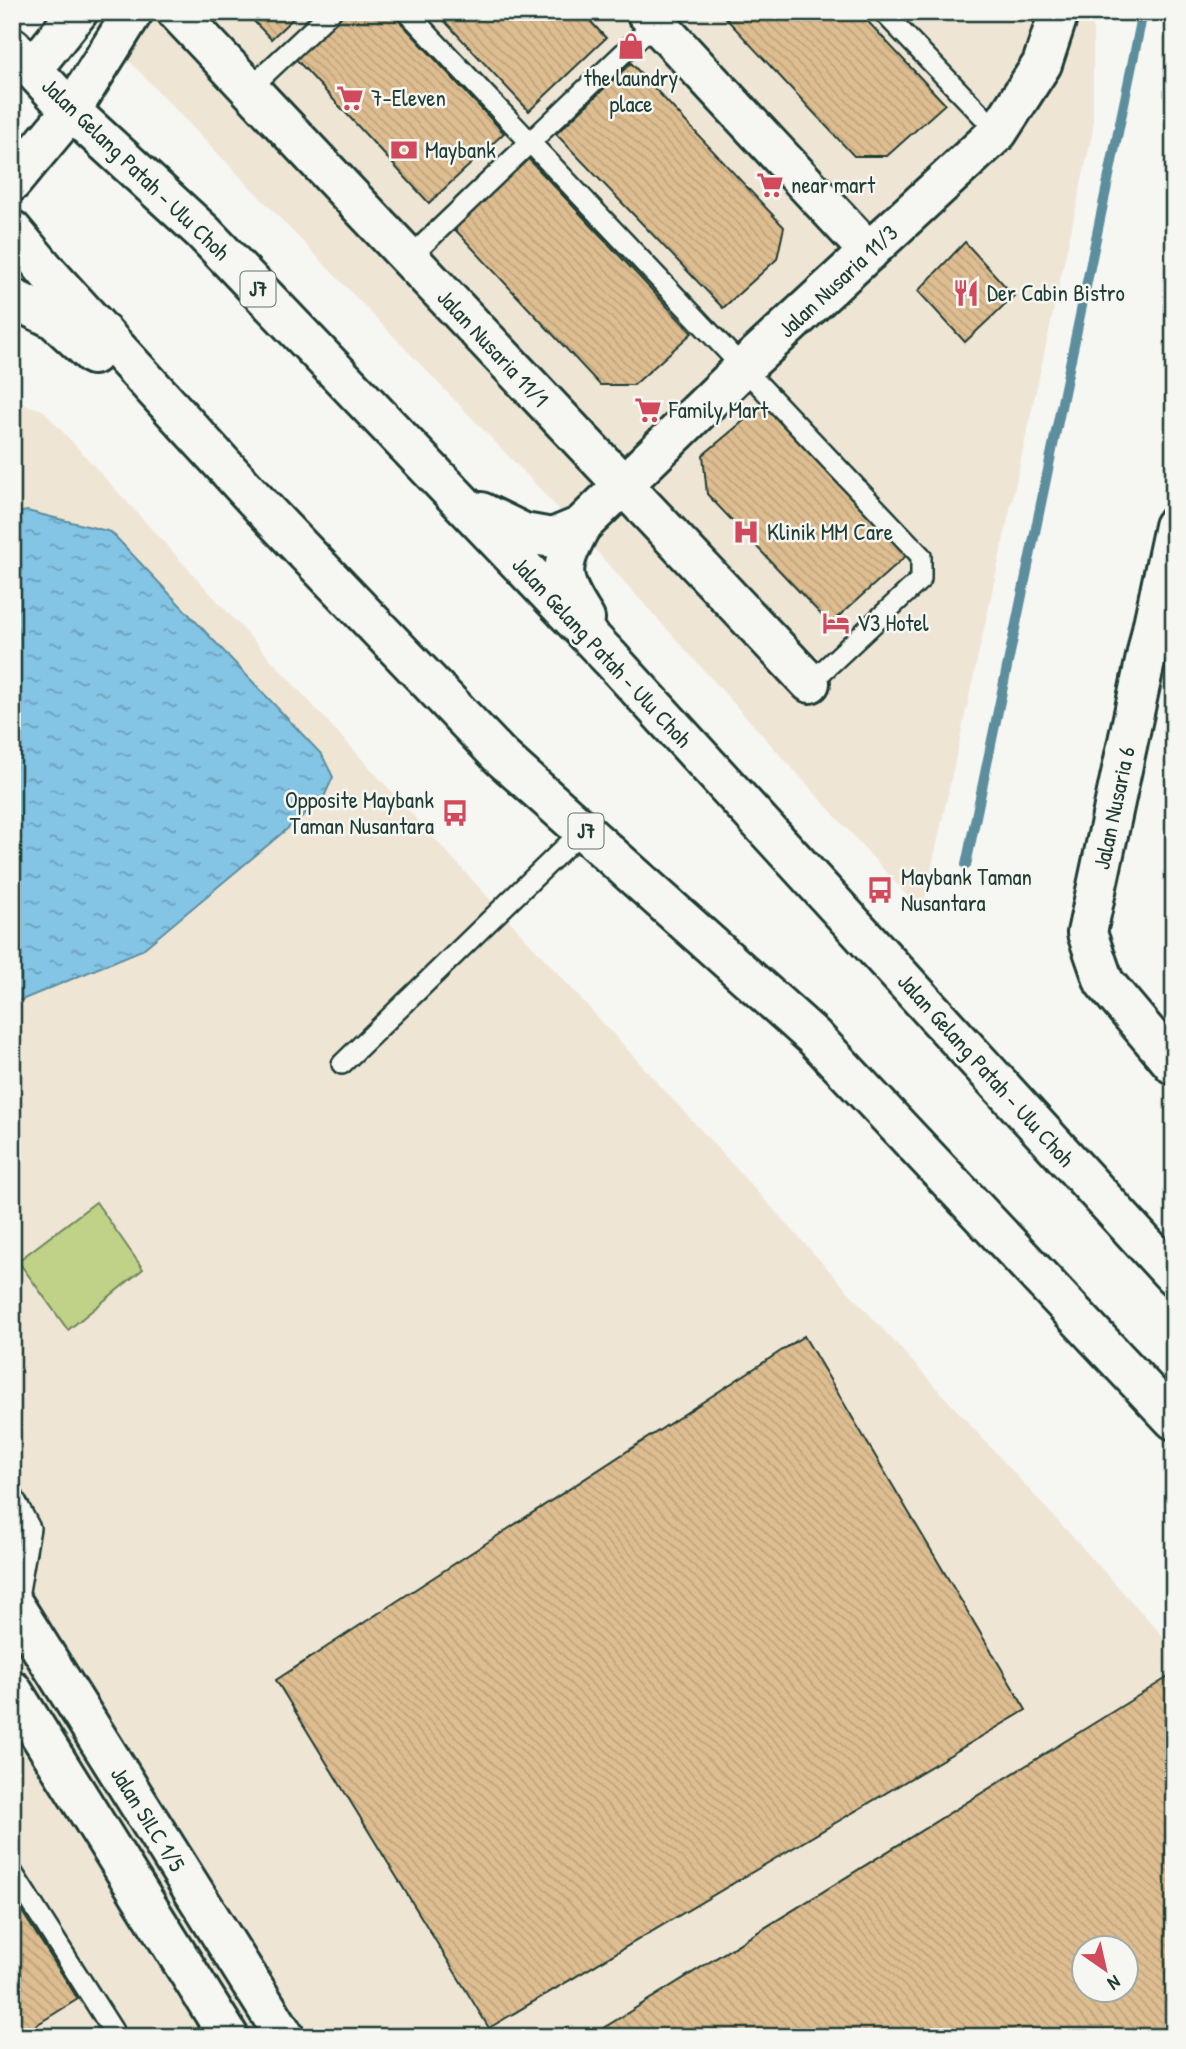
<svg xmlns="http://www.w3.org/2000/svg" width="1186" height="2049" viewBox="0 0 1186 2049" font-family="'Patrick Hand',sans-serif">
	<defs>
		<pattern id="water-ripples" width="26" height="14" patternUnits="userSpaceOnUse" patternTransform="scale(1.75)"><rect width="26" height="14" fill="#84c4e5"/><path d="M2 4q2-2 4 0t4 0M15 11q2-2 4 0t4 0" fill="none" stroke="#6ba0ba"/></pattern>
		<pattern id="building-back-hatch" width="6" height="6" patternUnits="userSpaceOnUse" patternTransform="scale(1.75)"><rect width="6" height="6" fill="#debd90"/><path d="M-1 5l2 2M0 0l6 6M5-1l2 2" fill="none" stroke="#bea37d"/></pattern>
	</defs>
	<rect width="100%" height="100%" fill="#f6f6f2"/>
	<filter id="ink" filterUnits="userSpaceOnUse"><feTurbulence type="fractalNoise" baseFrequency=".0143" numOctaves="2"/><feDisplacementMap in="SourceGraphic" scale="14" xChannelSelector="R" yChannelSelector="G"/><feConvolveMatrix kernelMatrix="1 2 1 2 8 2 1 2 1" color-interpolation-filters="sRGB"/></filter>
	<g filter="url(#ink)">
		<path fill="#efe5d5" fill-rule="evenodd" d="M 82,12 L 1093,12 L 1093,130 L 922,912 L 543,492 Z
			M 12,401 L 43,410 L 1174,1648 L 1174,2037 L 12,2037 ZM 1084,1948 L 1126,1948 L 1126,1990 L 1084,1990 Z"/>
		<path fill="#bfd287" stroke="#6f885e" stroke-width="2" d="M 96,1202 L 143,1269 L 68,1330 L 18,1261 Z"/>
		<path fill="url(#water-ripples)" stroke="#5c8e9e" stroke-width="2" d="M 27,511 L 111,532 L 322,755 L 333,777 L 323,799 L 142,950 L 12,1004 L 12,514 Z"/>
		<g fill="none" stroke-linecap="round" stroke-linejoin="round">
			<path stroke="#5c8e9e" stroke-width="10" d="M 966,865 L 1143,12"/>
		</g>
		<path fill="url(#building-back-hatch)" stroke="#1f3d34" stroke-width="2" fill-rule="evenodd" d="M 245,12 L 300,12 L 271,39 Z
			M 342,12 L 391,12 L 504,133 L 429,203 L 294,57 Z
			M 436,12 L 582,12 L 606,38 L 529,111 Z
			M 720,12 L 859,12 L 945,104 L 887,156 L 854,156 Z
			M 631,63 L 784,227 L 777,259 L 723,308 L 556,134 Z
			M 526,156 L 692,333 L 634,385 L 600,385 L 449,223 Z
			M 965,242 L 1014,296 L 965,342 L 918,291 Z
			M 766,402 L 907,555 L 830,624 L 707,494 L 703,455 Z
			M 804,1336 L 1026,1710 L 489,2028 L 276,1680 Z
			M 1170,1676 L 1174,1682 L 1174,2037 L 589,2037 ZM 1084,1948 L 1126,1948 L 1126,1990 L 1084,1990 Z
			M 12,1896 L 78,1999 L 17,2037 L 12,2037 Z"/>
		<g fill="none" stroke-linecap="round" stroke-linejoin="round">
			<defs>
				<path id="service" d="M 407,12 L 921,556 L 921,579 L 810,683
					M 883,12 L 998,132
					M 249,89 L 331,12
					M 408,259 L 660,18
					M 342,1064 L 584,829
					M 12,1494 L 30,1528 L 16,1608
					M 12,1872 L 117,2037"/>
				<path id="minor" d="M 177,12 L 810,683
					M 646,12 L 869,252
					M 581,526 L 743,368 L 998,132 L 1042,64 L 1059,12
					M 1174,526 L 1087,933 L 1104,982 L 1174,1065"/>
				<path id="tertiary" d="M 33,68 L 78,12
					M 71,111 L 133,12
					M 12,1602 L 285,2037
					M 12,1690 L 229,2037"/>
				<path id="primary" d="M 12,47 L 71,111 L 203,232 L 611,659 L 1174,1276
					M 12,182 L 71,111
					M 12,230 L 48,273 L 261,506 L 501,757 L 814,1037 L 1174,1420
					M 12,298 L 54,319 L 93,355
					M 481,512 L 524,533 L 552,538 L 581,526
					M 581,526 C 558,569 558,577 585,619"/>
			</defs>
			<use href="#service" stroke="#1f3d34" stroke-width="24"/>
			<use href="#minor" stroke="#1f3d34" stroke-width="44"/>
			<use href="#tertiary" stroke="#1f3d34" stroke-width="44"/>
			<use href="#primary" stroke="#1f3d34" stroke-width="44"/>
			<use href="#service" stroke="#f6f6f2" stroke-width="19"/>
			<use href="#minor" stroke="#f6f6f2" stroke-width="38"/>
			<use href="#tertiary" stroke="#f6f6f2" stroke-width="38"/>
			<use href="#primary" stroke="#f6f6f2" stroke-width="38"/>
		</g>
	</g>
	<defs>
		<symbol id="shop-bare" viewBox="-9 -9 18 18"><path d="M-5-2.5h2.3a2.7 3.5 0 0 1 5.4 0H5L5.5 6h-11ZM-1.5-2.5h3a1.5 2.3 0 0 0-3 0Z" fill="#d1495b" stroke="#f6f6f2" stroke-width="2.5" paint-order="stroke"/></symbol>
		<symbol id="supermarket-bare" viewBox="-9 -9 18 18"><path d="M-6-5.5h2.5l.6 2H6L4.5 2H-2.5L-4.4-4H-6ZM-1.5 3.2a1.3 1.3 0 1 0 .1 0ZM3 3.2a1.3 1.3 0 1 0 .1 0Z" fill="#d1495b" stroke="#f6f6f2" stroke-width="2.5" paint-order="stroke"/></symbol>
		<symbol id="bank-bare" viewBox="-9 -9 18 18"><path d="M-6-4H6V4H-6ZM0-2.3a2.3 2.3 0 1 0 0 4.6a2.3 2.3 0 1 0 0-4.6Z" fill="#d1495b" stroke="#f6f6f2" stroke-width="2.5" paint-order="stroke"/></symbol>
		<symbol id="restaurant-bare" viewBox="-9 -9 18 18"><path d="M-5-6h1v4h1v-4h1v4h1v-4h1v5L-1.5 .5V6h-2V.5L-5-1ZM5-6V6H3V1.5H1.5Q1.5-4 5-6Z" fill="#d1495b" stroke="#f6f6f2" stroke-width="2.5" paint-order="stroke"/></symbol>
		<symbol id="hospital-bare" viewBox="-9 -9 18 18"><path d="M-5-5h3v3.5h4V-5h3V5h-3V1.5h-4V5h-3Z" fill="#d1495b" stroke="#f6f6f2" stroke-width="2.5" paint-order="stroke"/></symbol>
		<symbol id="hotel-bare" viewBox="-9 -9 18 18"><path d="M-6-4.5h1.5V1H6V5H4.5V3h-9V5H-6ZM-4 0a1.8 1.8 0 1 1 3.6 0ZM.5 0V-2.5h3Q6-2.5 6 0Z" fill="#d1495b" stroke="#f6f6f2" stroke-width="2.5" paint-order="stroke"/></symbol>
		<symbol id="bus-bare" viewBox="-9 -9 18 18"><path d="M-5-6H5V4H4V6H2V4H-2V6H-4V4H-5ZM-3.5-4V0h7V-4ZM-3.5 1.2v1.5H-2V1.2ZM2 1.2v1.5H3.5V1.2Z" fill="#d1495b" stroke="#f6f6f2" stroke-width="2.5" paint-order="stroke"/></symbol>
	</defs>
	<g fill-rule="evenodd">
		<use href="#shop-bare" x="612" y="27" width="38" height="38"/>
		<use href="#supermarket-bare" x="331" y="79" width="38" height="38"/>
		<use href="#bank-bare" x="385" y="131" width="38" height="38"/>
		<use href="#supermarket-bare" x="751" y="166" width="38" height="38"/>
		<use href="#restaurant-bare" x="947" y="274" width="38" height="38"/>
		<use href="#supermarket-bare" x="629" y="391" width="38" height="38"/>
		<use href="#hospital-bare" x="727" y="513" width="38" height="38"/>
		<use href="#hotel-bare" x="817" y="604" width="38" height="38"/>
		<use href="#bus-bare" x="436" y="794" width="38" height="38"/>
		<use href="#bus-bare" x="861" y="871" width="38" height="38"/>
	</g>
	<g text-anchor="middle" stroke-width="5" stroke-linejoin="round" paint-order="stroke">
		<g fill="#f6f6f2" stroke="#60746d" stroke-width="2">
			<rect x="240.5" y="271.5" width="35" height="35" rx="5"/>
			<rect x="568.5" y="813.5" width="35" height="35" rx="5"/>
		</g>
		<g font-size="21" font-weight="bold" fill="#1f3d34">
			<text x="258" y="296">J7</text>
			<text x="586" y="838">J7</text>
		</g>
		<g font-size="23" fill="#1f3d34" stroke="#f6f6f2" text-anchor="start">
			<text x="631" y="86" text-anchor="middle">the laundry<tspan x="631" dy="26">place</tspan></text>
			<text x="371" y="106">7-Eleven</text>
			<text x="425" y="158">Maybank</text>
			<text x="791" y="193">near mart</text>
			<text x="987" y="301">Der Cabin Bistro</text>
			<text x="669" y="418">Family Mart</text>
			<text x="767" y="540">Klinik MM Care</text>
			<text x="857" y="631">V3 Hotel</text>
			<text x="434" y="808" text-anchor="end">Opposite Maybank<tspan x="434" dy="26">Taman Nusantara</tspan></text>
			<text x="901" y="885">Maybank Taman<tspan x="901" dy="26">Nusantara</tspan></text>
		</g>
		<g font-size="23" fill="#1f3d34" stroke="#f6f6f2">
			<text transform="translate(136 169) rotate(44)" y="8">Jalan Gelang Patah - Ulu Choh</text>
			<text transform="translate(838 281) rotate(-43)" y="8">Jalan Nusaria 11/3</text>
			<text transform="translate(493 348) rotate(47)" y="8">Jalan Nusaria 11/1</text>
			<text transform="translate(602 652) rotate(47)" y="8">Jalan Gelang Patah - Ulu Choh</text>
			<text transform="translate(1114 808) rotate(-78)" y="8">Jalan Nusaria 6</text>
			<text transform="translate(986 1070) rotate(48)" y="8">Jalan Gelang Patah - Ulu Choh</text>
			<text transform="translate(148 1819) rotate(58)" y="8">Jalan SILC 1/5</text>
		</g>
	</g>
	<rect width="1186" height="2049" fill="none" stroke="#f6f6f2" stroke-width="42"/>
	<rect x="21" y="21" width="1144" height="2007" fill="none" stroke="#1f3d34" stroke-width="2.5" filter="url(#ink)"/>
	<g transform="translate(1105 1969) rotate(146)"><circle r="33" fill="#f6f6f2" stroke="#a0aca6" stroke-width="2"/>
	<path d="M0-5L12 26L0 18L-12 26Z" fill="#d1495b"/>
	<text y="-10" font-size="19" font-weight="bold" text-anchor="middle" fill="#1f3d34">N</text>
	</g>
</svg>
